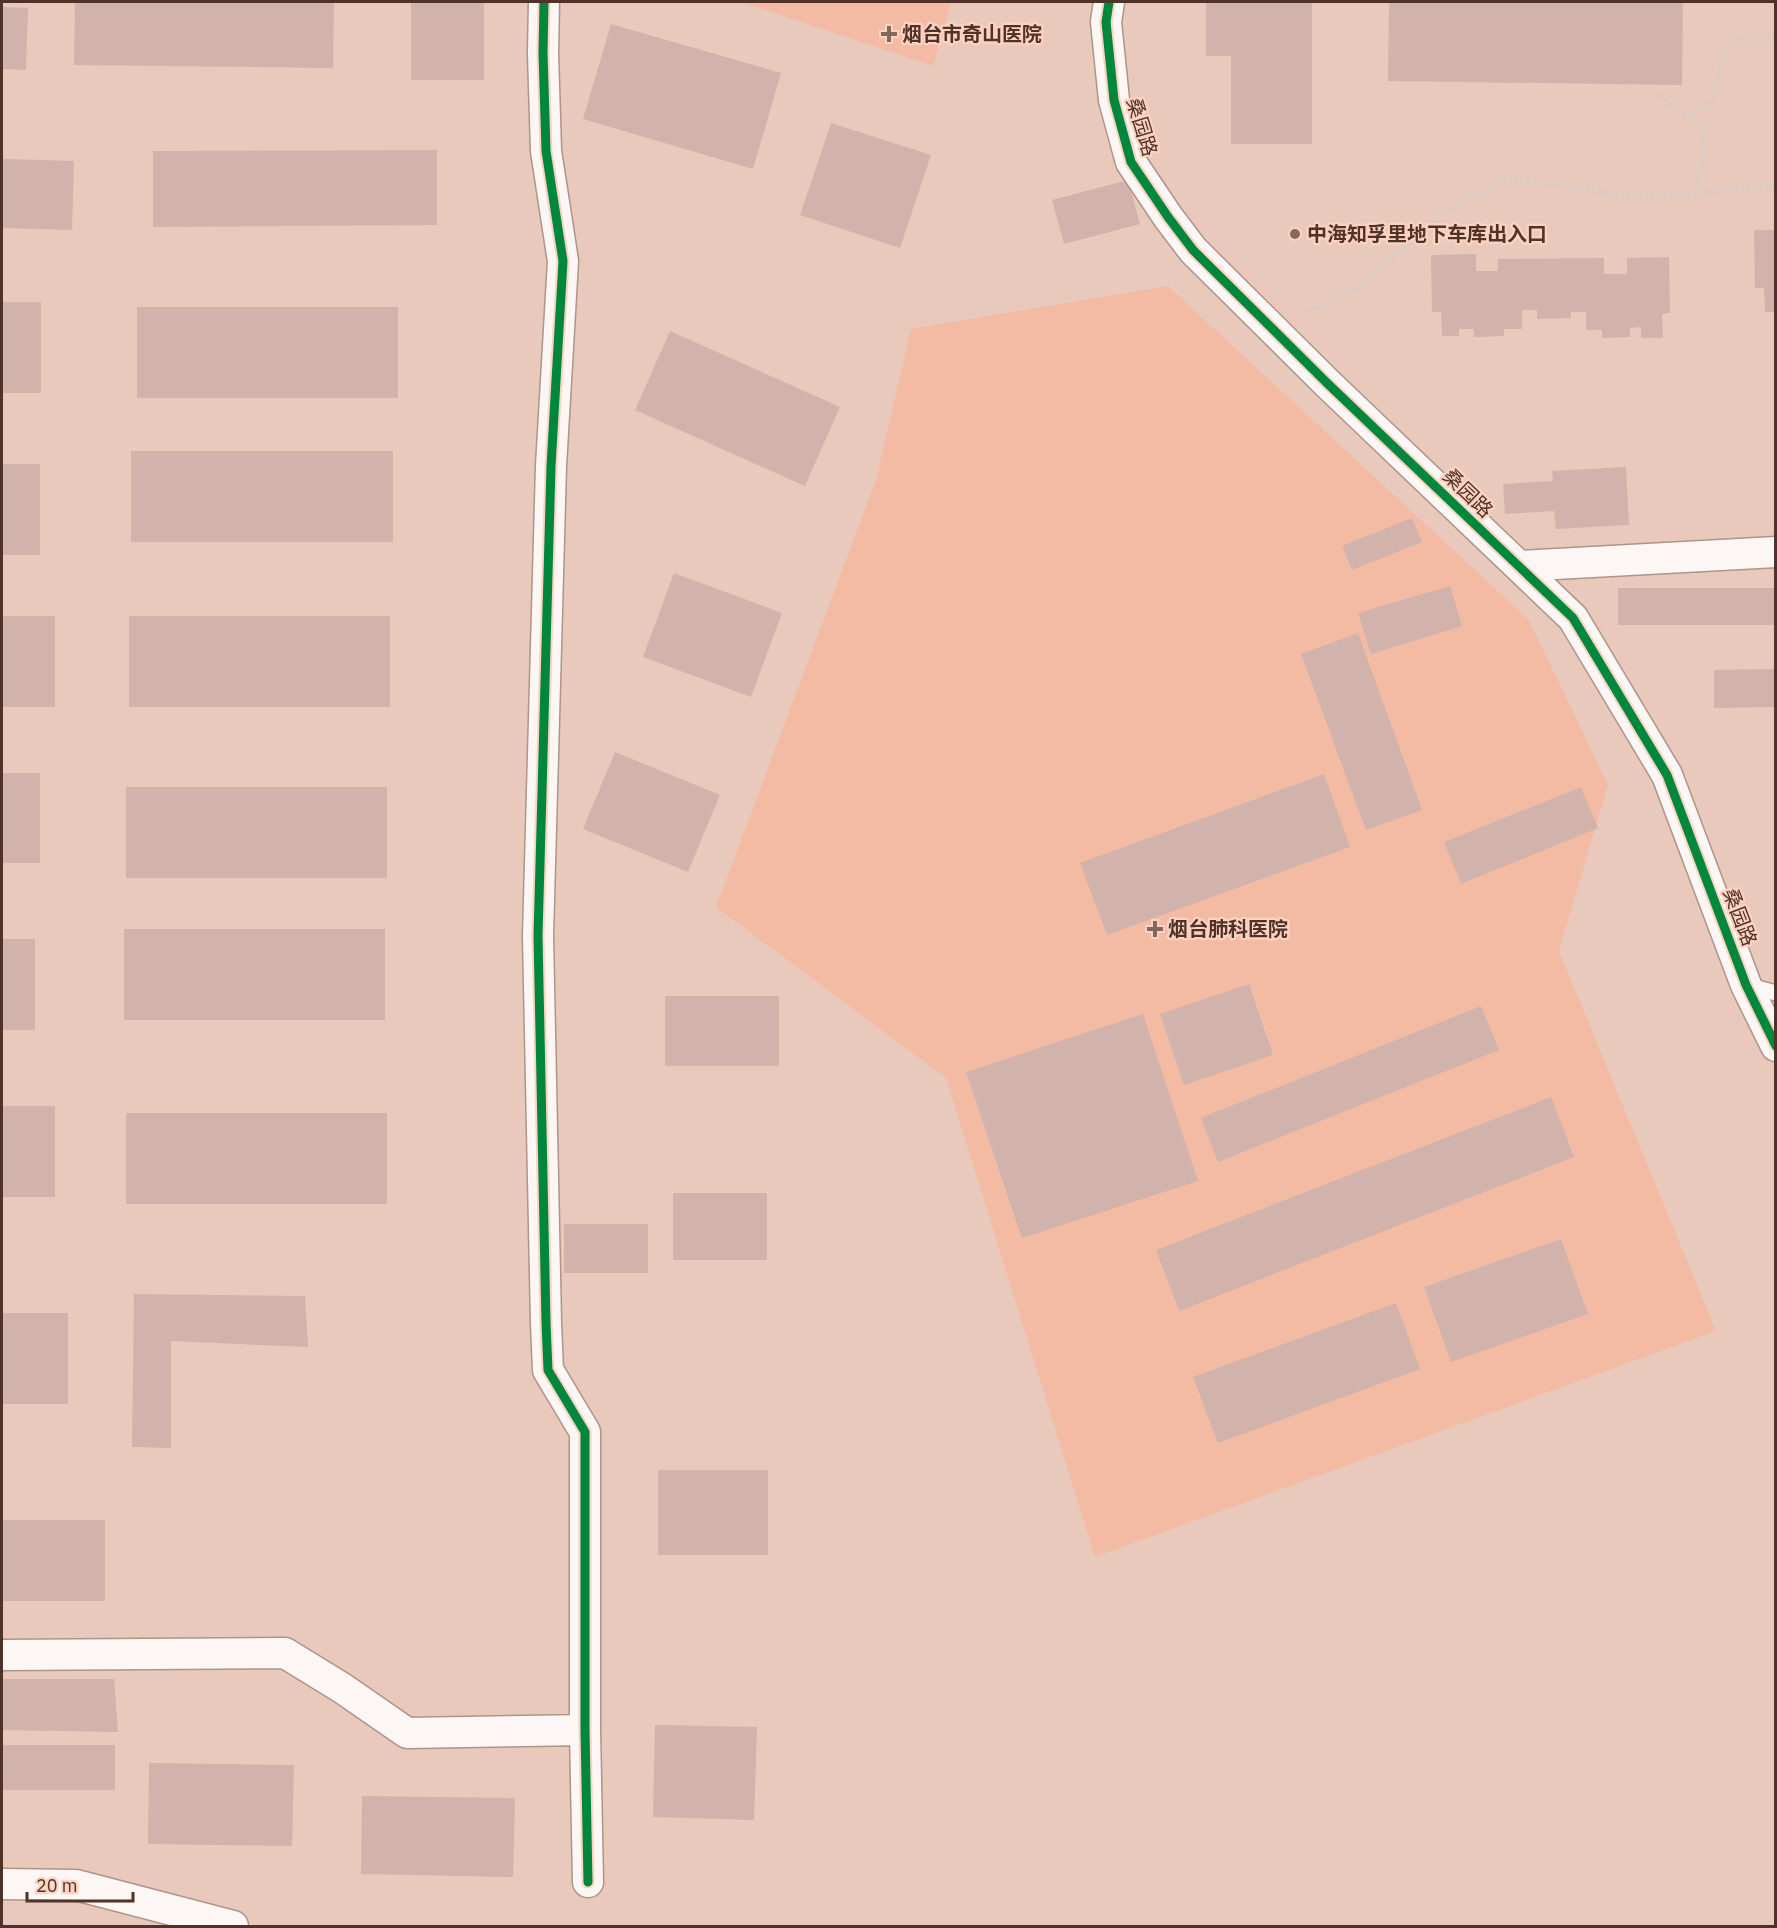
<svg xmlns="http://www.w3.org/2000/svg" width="1777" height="1928" viewBox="0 0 1777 1928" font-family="'IBM Plex Sans','Noto Sans SC',sans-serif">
	<rect width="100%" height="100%" fill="#e8c9bc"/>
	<path fill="#f3bba4" d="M 741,2 L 951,2 L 933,66 Z
		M 1168,286 L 1529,620 L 1608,785 L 1559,951 L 1716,1331 L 1095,1557 L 946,1078 L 716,907 L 876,480 L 911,329 Z"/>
	<path fill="#d1b3ab" d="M 75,2 L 334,3 L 333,68 L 74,65 Z
		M 411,2 L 484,2 L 484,80 L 411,80 Z
		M 1206,2 L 1312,2 L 1312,144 L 1231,144 L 1231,56 L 1206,56 Z
		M 1389,2 L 1683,2 L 1682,85 L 1388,81 Z
		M 2,7 L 28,8 L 26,70 L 2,69 Z
		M 611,24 L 781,73 L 753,169 L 583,119 Z
		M 831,123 L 931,155 L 900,248 L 800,215 Z
		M 437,150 L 437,225 L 153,227 L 153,151 Z
		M 2,159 L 74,161 L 72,230 L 2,228 Z
		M 1128,180 L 1140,224 L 1064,244 L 1052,200 Z
		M 1754,230 L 1776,230 L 1776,312 L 1765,312 L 1764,288 L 1755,288 Z
		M 1476,254 L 1476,271 L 1498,271 L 1498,259 L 1604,258 L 1604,274 L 1627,274 L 1627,258 L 1669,257 L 1670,313 L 1662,314 L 1663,338 L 1641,338 L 1641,327 L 1630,328 L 1630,337 L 1602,338 L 1602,330 L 1586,330 L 1586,312 L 1571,312 L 1571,318 L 1537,319 L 1537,310 L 1522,310 L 1522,329 L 1504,329 L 1504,336 L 1474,337 L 1474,329 L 1459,329 L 1459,336 L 1442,336 L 1441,312 L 1432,312 L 1431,255 Z
		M 2,302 L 41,302 L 41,393 L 2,393 Z
		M 137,307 L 398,307 L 398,398 L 137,398 Z
		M 670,331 L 840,407 L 805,486 L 635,410 Z
		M 131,451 L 393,451 L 393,542 L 131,542 Z
		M 2,464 L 40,464 L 40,555 L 2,555 Z
		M 1626,467 L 1629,525 L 1556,529 L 1554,511 L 1505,514 L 1503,484 L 1553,481 L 1552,471 Z
		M 1412,518 L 1422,542 L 1352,570 L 1342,546 Z
		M 674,573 L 782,613 L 751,697 L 643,657 Z
		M 1450,586 L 1462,626 L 1371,654 L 1358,613 Z
		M 1618,588 L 1776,588 L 1776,625 L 1618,625 Z
		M 2,616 L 55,616 L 55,707 L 2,707 Z
		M 129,616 L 390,616 L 390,707 L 129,707 Z
		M 1358,633 L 1422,810 L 1366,830 L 1301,654 Z
		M 1776,669 L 1776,707 L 1714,708 L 1714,670 Z
		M 615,752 L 720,795 L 688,872 L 583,829 Z
		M 2,773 L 40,773 L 40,863 L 2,863 Z
		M 1324,774 L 1350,847 L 1107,935 L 1080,863 Z
		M 126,787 L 387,787 L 387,878 L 126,878 Z
		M 1581,787 L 1598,828 L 1461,884 L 1444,842 Z
		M 124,929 L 385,929 L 385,1020 L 124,1020 Z
		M 2,939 L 35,939 L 35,1030 L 2,1030 Z
		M 1249,984 L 1273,1055 L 1184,1085 L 1160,1014 Z
		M 665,996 L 779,996 L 779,1066 L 665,1066 Z
		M 1481,1006 L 1499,1050 L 1218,1162 L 1201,1118 Z
		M 1143,1014 L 1198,1181 L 1022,1238 L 966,1072 Z
		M 1551,1097 L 1574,1157 L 1179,1311 L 1156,1250 Z
		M 2,1106 L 55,1106 L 55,1197 L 2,1197 Z
		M 126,1113 L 387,1113 L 387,1204 L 126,1204 Z
		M 673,1193 L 767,1193 L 767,1260 L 673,1260 Z
		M 564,1224 L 648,1224 L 648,1273 L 564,1273 Z
		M 1561,1239 L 1588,1314 L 1451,1362 L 1424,1287 Z
		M 134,1294 L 305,1296 L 308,1347 L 171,1341 L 171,1448 L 132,1447 Z
		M 1396,1303 L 1420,1369 L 1218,1443 L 1193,1377 Z
		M 2,1313 L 68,1313 L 68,1404 L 2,1404 Z
		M 658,1470 L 768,1470 L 768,1555 L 658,1555 Z
		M 2,1520 L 105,1520 L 105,1601 L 2,1601 Z
		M 2,1679 L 114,1679 L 118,1732 L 2,1730 Z
		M 655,1725 L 757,1727 L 754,1820 L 653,1817 Z
		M 2,1745 L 115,1745 L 115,1790 L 2,1790 Z
		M 149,1763 L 294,1765 L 292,1846 L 148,1844 Z
		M 362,1796 L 515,1798 L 513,1877 L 361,1874 Z"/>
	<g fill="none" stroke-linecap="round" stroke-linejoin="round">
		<defs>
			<path id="service" d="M 1746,985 L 1776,993"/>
			<path id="minor" d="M 544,2 L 543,53 L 546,151 L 563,261 L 551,466 L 538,936 L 546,1323 L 548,1370 L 585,1432 L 585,1730 L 588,1882
				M 1109,2 L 1106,22 L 1114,100 L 1131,162 L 1168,217 L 1193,250 L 1327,383 L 1573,618 L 1667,775 L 1746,985 L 1776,1046
				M 1519,566 L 1776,552
				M 2,1655 L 285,1653 L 342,1688 L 407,1733 L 585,1730
				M 2,1884 L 76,1885 L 233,1926"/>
		</defs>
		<use href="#service" stroke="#ae9489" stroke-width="18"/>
		<use href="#minor" stroke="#ae9489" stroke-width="33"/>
		<path stroke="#d6ccc8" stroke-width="4" stroke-dasharray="3 3" stroke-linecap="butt" d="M 1660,95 L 1677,111 L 1703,125 L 1703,164 L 1694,193
			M 1688,117 L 1714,101 C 1723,58 1720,31 1776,38
			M 1305,314 L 1363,283 L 1448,209 L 1505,180 L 1553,183 L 1627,197 L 1694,193 L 1776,185"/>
		<use href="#service" stroke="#fcf7f5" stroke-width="15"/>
		<use href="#minor" stroke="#fcf7f5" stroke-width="30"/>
		<defs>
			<path id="cycleway" d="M 544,2 L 543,53 L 546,151 L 563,261 L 551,466 L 538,936 L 546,1323 L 548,1370 L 585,1432 L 585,1730 L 588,1882
				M 1109,2 L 1106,22 L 1114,100 L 1131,162 L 1168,217 L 1193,250 L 1327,383 L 1573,618 L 1667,775 L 1746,985 L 1776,1046"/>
		</defs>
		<use href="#cycleway" stroke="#fdd2c1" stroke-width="13"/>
		<use href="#cycleway" stroke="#00873e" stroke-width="9"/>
	</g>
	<g fill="#85685c" stroke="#fdd2c1" stroke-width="2">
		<path d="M886 25h6v6h6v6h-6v6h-6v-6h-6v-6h6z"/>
		<circle cx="1295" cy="234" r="6"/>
		<path d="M1152 920h6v6h6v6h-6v6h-6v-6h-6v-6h6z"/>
	</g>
	<g text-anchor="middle" stroke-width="4.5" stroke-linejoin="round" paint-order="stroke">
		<g font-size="20" font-weight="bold" fill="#4f3328" stroke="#fdd2c1" text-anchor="start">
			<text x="902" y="41">烟台市奇山医院</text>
			<text x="1307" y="241">中海知孚里地下车库出入口</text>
			<text x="1168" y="936">烟台肺科医院</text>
		</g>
		<g font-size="20" fill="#4f3328" stroke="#fdd2c1">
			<text transform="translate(1142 127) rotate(73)" y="7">桑园路</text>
			<text transform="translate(1468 493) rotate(44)" y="7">桑园路</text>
			<text transform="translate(1740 917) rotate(69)" y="7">桑园路</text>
		</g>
	</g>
	<rect width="1777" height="1928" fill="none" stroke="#4f3328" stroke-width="6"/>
	<path d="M27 1892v9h106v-9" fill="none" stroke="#4f3328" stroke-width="3"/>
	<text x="36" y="1892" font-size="18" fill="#4f3328" stroke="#fdd2c1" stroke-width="4.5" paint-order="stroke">20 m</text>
</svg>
